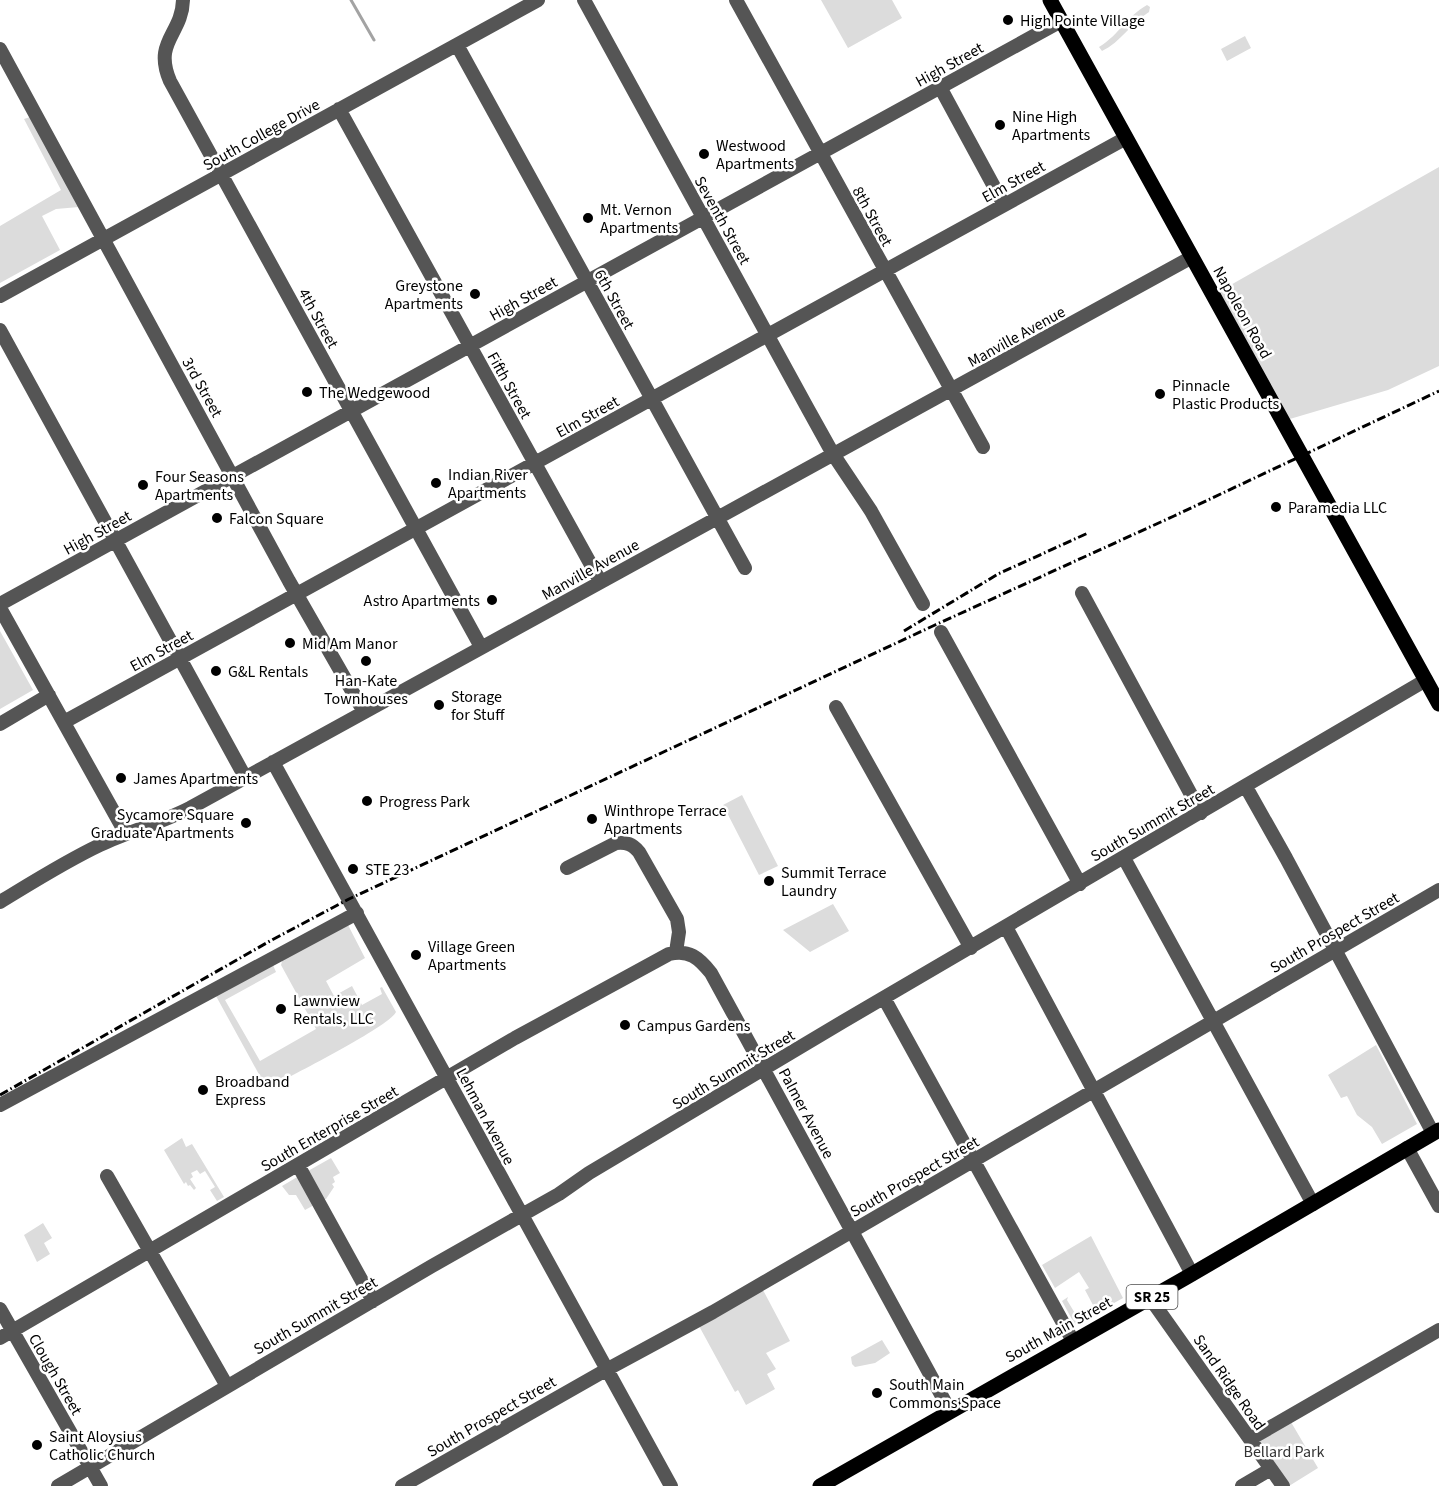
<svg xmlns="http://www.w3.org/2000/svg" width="1439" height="1486" viewBox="0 0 1439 1486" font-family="'Source Sans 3',sans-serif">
	<rect width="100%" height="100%" fill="#fff"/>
	<path fill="#dcdcdc" d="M 821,0 L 892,0 L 902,18 L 848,48 Z
		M 1147,5 L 1150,7 L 1149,12 C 1131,23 1121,42 1102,51 L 1099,47 C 1119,35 1127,16 1147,5 Z
		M 1245,36 L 1251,48 L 1227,61 L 1221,49 Z
		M 30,117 L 79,207 L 56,209 L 42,216 L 60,250 L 0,283 L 0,226 L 61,190 L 24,119 Z
		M 1439,167 L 1439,366 L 1388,390 L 1283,421 L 1213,295 Z
		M 0,631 L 33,690 L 0,709 Z
		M 742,795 L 778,866 L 759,875 L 723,805 Z
		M 833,904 L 849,931 L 810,952 L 783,930 Z
		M 348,925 L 365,958 L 326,981 L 334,996 L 352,986 L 362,1005 L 382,994 L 380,988 L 382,987 L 396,1012 C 389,1027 288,1077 267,1089 L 216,996 L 273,965 L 276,972 L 225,1000 L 260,1061 L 316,1029 L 281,965 L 283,958 Z
		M 1376,1045 L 1417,1124 L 1382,1144 L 1372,1127 L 1357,1115 L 1347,1096 L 1341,1098 L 1328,1075 Z
		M 182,1138 L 186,1147 L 192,1144 L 224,1197 L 217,1201 L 210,1190 L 215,1187 L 205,1171 L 200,1174 L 197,1170 L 191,1173 L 193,1177 L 190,1179 L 196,1188 L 194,1190 L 190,1185 L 188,1186 L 186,1182 L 184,1184 L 164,1150 Z
		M 331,1158 L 340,1173 L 333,1177 L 335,1182 L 332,1184 L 334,1187 L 326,1199 L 322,1199 L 308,1171 Z
		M 299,1176 L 316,1204 L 305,1210 L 296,1195 L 289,1195 L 282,1186 Z
		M 43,1223 L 52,1238 L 44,1243 L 50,1254 L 37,1262 L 24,1235 Z
		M 1091,1236 L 1123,1298 L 1075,1325 L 1062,1301 L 1068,1297 L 1067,1300 L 1076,1315 L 1093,1305 L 1085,1290 L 1089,1288 L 1079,1272 L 1055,1288 L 1042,1265 Z
		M 763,1290 L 790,1341 L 766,1353 L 776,1369 L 767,1374 L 775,1389 L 746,1405 L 738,1390 L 735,1392 L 699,1326 Z
		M 882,1340 L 890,1353 L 875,1363 L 855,1367 L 852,1364 L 851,1357 Z
		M 1288,1417 L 1318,1468 L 1289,1486 L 1250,1439 Z"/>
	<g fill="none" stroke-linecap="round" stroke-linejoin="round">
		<path stroke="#a3a3a3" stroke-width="3" d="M 351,0 L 374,40"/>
		<path stroke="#555" stroke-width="14" d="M 183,0 C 182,35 153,41 170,81 L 481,647
			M 584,0 L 808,409 L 833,454 L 871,511 L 923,604
			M 736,0 L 983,447
			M 457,45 L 745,568
			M 0,49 L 289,581 L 364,712
			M 940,87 L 1004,205
			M 339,109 L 600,581
			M 0,296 L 538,0
			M 0,330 L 245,777
			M 1082,593 L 1201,813
			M 0,604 L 1061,21
			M 0,608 L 126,834
			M 941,632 L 1080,884
			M 836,707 L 971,948
			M 64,722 L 1126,138
			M 0,724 L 49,695
			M 273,762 L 671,1486
			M 1246,787 L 1286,858 L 1433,1133
			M 1124,858 L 1313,1204
			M 567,868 L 616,843 C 627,842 632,844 639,852 L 677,919 L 679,932 L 676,952
			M 0,902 C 33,882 66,861 100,845 C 130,831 161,823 190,808 L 1192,257
			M 1006,927 L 1192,1274
			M 884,998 L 1073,1341
			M 0,1105 L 357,913
			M 1407,1148 L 1439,1206
			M 298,1165 L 373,1301
			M 107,1176 L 227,1386
			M 1150,1298 L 1283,1486
			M 0,1309 L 101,1486
			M 0,1338 L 515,1038 L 669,954 C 689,949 699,958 711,973 L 950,1411
			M 1250,1439 L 1439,1330
			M 58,1486 L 432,1266 L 559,1194 L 589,1173 L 844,1021 L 1426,680
			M 402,1486 L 606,1370 L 713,1312 L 1439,890
			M 1242,1486 L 1271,1469"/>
		<path stroke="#000" stroke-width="15" d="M 1050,0 L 1439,704
			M 820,1486 L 1187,1277 L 1439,1130"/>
		<path stroke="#000" stroke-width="3" stroke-dasharray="9 3 1.5 3" stroke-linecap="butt" d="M 904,631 L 998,574 L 1088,533
			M 0,1095 L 270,941 L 349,899 L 935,625 L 1174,516 L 1439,391"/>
	</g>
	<g fill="#000" stroke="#fff" stroke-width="2">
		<circle cx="1008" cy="20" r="6"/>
		<circle cx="1000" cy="125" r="6"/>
		<circle cx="704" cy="154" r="6"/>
		<circle cx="588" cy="218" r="6"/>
		<circle cx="475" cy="294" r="6"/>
		<circle cx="307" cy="392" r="6"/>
		<circle cx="1160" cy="394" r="6"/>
		<circle cx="436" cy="483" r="6"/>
		<circle cx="143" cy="485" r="6"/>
		<circle cx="1276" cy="507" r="6"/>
		<circle cx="217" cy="518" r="6"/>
		<circle cx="492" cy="600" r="6"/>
		<circle cx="290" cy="643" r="6"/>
		<circle cx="366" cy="661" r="6"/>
		<circle cx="216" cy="671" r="6"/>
		<circle cx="439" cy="705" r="6"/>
		<circle cx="121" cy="778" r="6"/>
		<circle cx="367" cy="801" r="6"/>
		<circle cx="592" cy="819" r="6"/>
		<circle cx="246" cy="823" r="6"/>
		<circle cx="353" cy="869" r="6"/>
		<circle cx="769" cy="881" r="6"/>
		<circle cx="416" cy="955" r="6"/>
		<circle cx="281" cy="1009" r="6"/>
		<circle cx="625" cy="1025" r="6"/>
		<circle cx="203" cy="1090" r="6"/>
		<circle cx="877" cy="1393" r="6"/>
		<circle cx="37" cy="1445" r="6"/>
	</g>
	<g text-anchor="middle" stroke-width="5" stroke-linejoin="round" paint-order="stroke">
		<rect fill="#fff" stroke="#4c4c4c" stroke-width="1.5" x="1126.5" y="1285" width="51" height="24" rx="4.5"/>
		<g font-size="15" font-weight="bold" fill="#000">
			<text x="1152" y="1302">SR 25</text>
		</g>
		<g font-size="16" fill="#000" stroke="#fff" text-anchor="start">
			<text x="1020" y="26">High Pointe Village</text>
			<text x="1012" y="122">Nine High<tspan x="1012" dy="18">Apartments</tspan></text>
			<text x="716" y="151">Westwood<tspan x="716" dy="18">Apartments</tspan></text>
			<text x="600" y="215">Mt. Vernon<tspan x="600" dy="18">Apartments</tspan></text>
			<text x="463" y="291" text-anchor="end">Greystone<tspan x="463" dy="18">Apartments</tspan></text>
			<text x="1172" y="391">Pinnacle<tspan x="1172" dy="18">Plastic Products</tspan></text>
			<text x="319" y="398">The Wedgewood</text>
			<text x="448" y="480">Indian River<tspan x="448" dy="18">Apartments</tspan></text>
			<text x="155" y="482">Four Seasons<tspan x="155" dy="18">Apartments</tspan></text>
			<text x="1288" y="513">Paramedia LLC</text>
			<text x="229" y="524">Falcon Square</text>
			<text x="480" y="606" text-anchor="end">Astro Apartments</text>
			<text x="302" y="649">Mid Am Manor</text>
			<text x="228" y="677">G&amp;L Rentals</text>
			<text x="366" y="686" text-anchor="middle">Han-Kate<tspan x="366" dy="18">Townhouses</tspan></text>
			<text x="451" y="702">Storage<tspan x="451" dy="18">for Stuff</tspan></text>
			<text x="133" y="784">James Apartments</text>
			<text x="379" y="807">Progress Park</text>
			<text x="604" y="816">Winthrope Terrace<tspan x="604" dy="18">Apartments</tspan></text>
			<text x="234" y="820" text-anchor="end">Sycamore Square<tspan x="234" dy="18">Graduate Apartments</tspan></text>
			<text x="365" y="875">STE 23</text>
			<text x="781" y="878">Summit Terrace<tspan x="781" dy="18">Laundry</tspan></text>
			<text x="428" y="952">Village Green<tspan x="428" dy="18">Apartments</tspan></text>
			<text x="293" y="1006">Lawnview<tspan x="293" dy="18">Rentals, LLC</tspan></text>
			<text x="637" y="1031">Campus Gardens</text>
			<text x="215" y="1087">Broadband<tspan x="215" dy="18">Express</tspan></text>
			<text x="889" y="1390">South Main<tspan x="889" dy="18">Commons Space</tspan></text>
			<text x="49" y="1442">Saint Aloysius<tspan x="49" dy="18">Catholic Church</tspan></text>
		</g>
		<g font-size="16" fill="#000" stroke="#fff">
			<text transform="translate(949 64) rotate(-29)" y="6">High Street</text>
			<text transform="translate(261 134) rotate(-29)" y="6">South College Drive</text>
			<text transform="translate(1013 181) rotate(-29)" y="6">Elm Street</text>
			<text transform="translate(873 216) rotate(61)" y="6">8th Street</text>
			<text transform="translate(723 220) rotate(61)" y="6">Seventh Street</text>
			<text transform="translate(523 298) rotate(-29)" y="6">High Street</text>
			<text transform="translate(615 299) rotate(61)" y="6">6th Street</text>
			<text transform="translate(1243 312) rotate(61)" y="6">Napoleon Road</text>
			<text transform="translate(319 318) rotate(61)" y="6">4th Street</text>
			<text transform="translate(1016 336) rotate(-29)" y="6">Manville Avenue</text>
			<text transform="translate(510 385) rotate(61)" y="6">Fifth Street</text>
			<text transform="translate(203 387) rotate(61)" y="6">3rd Street</text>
			<text transform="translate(587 416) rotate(-29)" y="6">Elm Street</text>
			<text transform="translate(97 532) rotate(-29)" y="6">High Street</text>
			<text transform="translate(590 569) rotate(-29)" y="6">Manville Avenue</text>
			<text transform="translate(161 650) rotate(-29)" y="6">Elm Street</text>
			<text transform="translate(1152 822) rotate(-30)" y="6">South Summit Street</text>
			<text transform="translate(1334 932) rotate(-30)" y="6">South Prospect Street</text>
			<text transform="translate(733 1069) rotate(-31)" y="6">South Summit Street</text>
			<text transform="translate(807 1113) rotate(62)" y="6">Palmer Avenue</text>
			<text transform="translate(486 1116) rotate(62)" y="6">Lehman Avenue</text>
			<text transform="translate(329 1128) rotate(-30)" y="6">South Enterprise Street</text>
			<text transform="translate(914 1176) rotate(-30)" y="6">South Prospect Street</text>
			<text transform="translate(315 1315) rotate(-30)" y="6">South Summit Street</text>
			<text transform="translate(1058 1329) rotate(-29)" y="6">South Main Street</text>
			<text transform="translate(56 1374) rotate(60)" y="6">Clough Street</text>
			<text transform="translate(1230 1382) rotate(55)" y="6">Sand Ridge Road</text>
			<text transform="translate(491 1416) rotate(-30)" y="6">South Prospect Street</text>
		</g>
		<g font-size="16" fill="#333" stroke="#fff">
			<text x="1284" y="1457">Bellard Park</text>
		</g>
	</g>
</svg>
